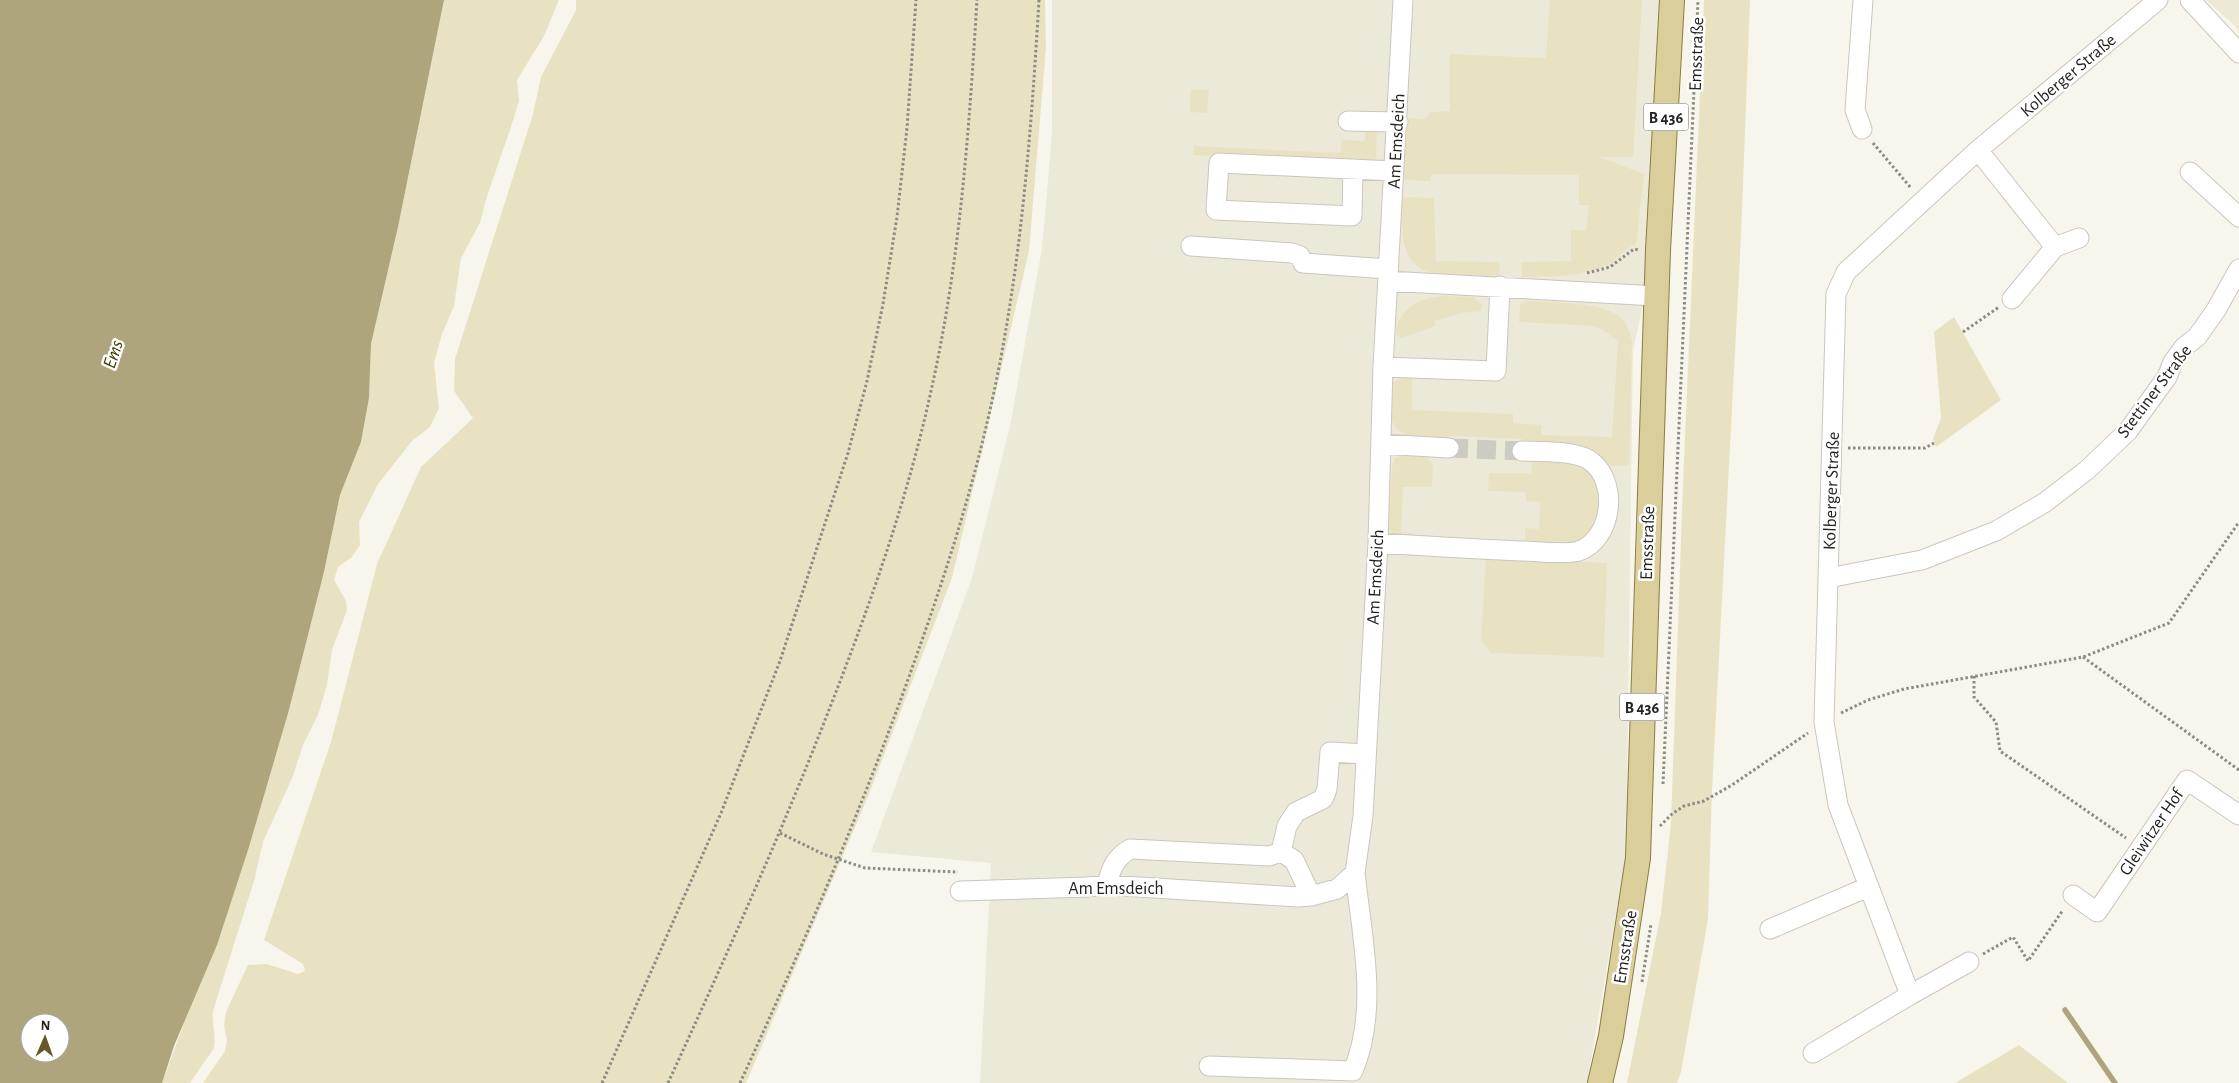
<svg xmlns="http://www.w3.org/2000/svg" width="2239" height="1083" viewBox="0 0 2239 1083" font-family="'Alegreya Sans',sans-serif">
	<rect width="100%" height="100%" fill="#f8f6ec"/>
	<path fill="#ede9d8" d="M 1052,0 L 1669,0 L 1658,235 L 1633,351 L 1626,856 L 1587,1083 L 980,1083 L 991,863 L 871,852 L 972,578 L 1010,426 L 1042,248 L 1052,134 Z
		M 2206,0 L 2239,0 L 2239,31 L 2232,23 Z"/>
	<path fill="#e9e2c2" d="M 444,0 L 559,0 L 544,36 L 517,80 L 519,101 L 511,127 L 487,196 L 480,223 L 461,258 L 454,306 L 442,334 L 434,363 L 439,408 L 430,427 L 412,441 L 378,484 L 359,522 L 360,545 L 352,557 L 338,567 L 334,580 L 346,601 L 347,610 L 332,650 L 327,685 L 318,715 L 303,745 L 293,776 L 263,842 L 254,881 L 213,1011 C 212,1023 216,1036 214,1048 L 190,1083 L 162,1083 L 249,847 L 289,710 L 324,572 L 340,495 L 361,442 L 369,398 L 371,344 L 398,227 Z
		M 576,0 L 1045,0 L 1046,48 L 1029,251 L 952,578 L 867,799 L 746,1083 L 203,1083 L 225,1051 L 227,1040 L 224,1026 L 226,1012 L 248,965 L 267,964 L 298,974 L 305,971 L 303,964 L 264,940 L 331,742 L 377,564 L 421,467 L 473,418 L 454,391 L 455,359 L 533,114 L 541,77 L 576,10 Z
		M 1550,0 L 1642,0 L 1633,157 L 1600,157 L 1644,174 L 1636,244 C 1624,249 1618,260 1607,265 C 1580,277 1551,277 1522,277 L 1521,262 L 1571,261 L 1571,230 L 1586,230 L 1589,205 L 1579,205 L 1579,175 L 1432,174 L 1430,181 L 1401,180 L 1405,118 L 1425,119 L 1431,112 L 1450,111 L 1450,54 L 1546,58 Z
		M 1704,0 L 1750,0 L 1741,237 L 1712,791 L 1708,919 L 1681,1072 L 1677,1083 L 1627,1083 L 1661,913 L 1671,823 L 1683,483 Z
		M 1191,90 L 1209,90 L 1207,113 L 1190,112 Z
		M 1365,128 L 1377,129 L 1376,163 L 1193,155 L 1194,146 L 1340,153 L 1342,140 L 1365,141 Z
		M 1401,197 L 1434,198 L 1436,261 L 1499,262 L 1500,277 C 1425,275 1399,285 1401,197 Z
		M 1442,296 L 1474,297 L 1482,305 L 1481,311 L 1461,313 L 1434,321 L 1436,326 L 1401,338 L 1396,334 C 1398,308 1419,298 1442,296 Z
		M 1526,301 C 1551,303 1609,300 1625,322 C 1628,327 1630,335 1632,340 L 1629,465 L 1611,466 L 1594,451 L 1588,448 L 1522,442 L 1522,439 L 1450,436 L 1450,440 C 1431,439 1397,442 1391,418 C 1388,406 1392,393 1393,382 L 1401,378 L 1412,378 L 1412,410 L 1513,414 L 1513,423 L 1541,425 L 1541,435 L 1612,437 L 1618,341 L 1601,329 L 1594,326 L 1519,322 L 1520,304 Z
		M 1954,317 L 2001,400 L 1936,447 L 1933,439 L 1941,418 L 1934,332 Z
		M 1408,454 L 1425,454 L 1433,465 L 1432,487 L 1403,487 L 1401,532 L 1413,533 L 1413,539 C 1403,538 1393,537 1388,528 L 1392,467 L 1395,458 Z
		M 1533,459 C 1548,461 1568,460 1582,467 C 1601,477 1606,508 1595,526 C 1591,533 1583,540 1577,546 L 1525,544 L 1525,528 L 1539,529 L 1540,502 L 1526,501 L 1526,492 L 1488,491 L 1489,473 L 1531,473 Z
		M 1486,558 L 1607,563 L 1604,657 L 1491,653 L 1481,641 Z
		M 2019,1045 L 2068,1083 L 1955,1083 Z"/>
	<path fill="#aea57c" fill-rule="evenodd" d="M 0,0 L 444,0 L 398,227 L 371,344 L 369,398 L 361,442 L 340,495 L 324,572 L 289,710 L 249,847 L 217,945 L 174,1046 L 162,1083 L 0,1083 ZM 30,1023 L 60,1023 L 60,1053 L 30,1053 Z"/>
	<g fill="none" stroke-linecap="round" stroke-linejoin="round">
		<path stroke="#aea57c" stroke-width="5.5" d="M 2065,1010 L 2115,1083"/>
		<path stroke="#cdccc3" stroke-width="19" stroke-dasharray="19 9" stroke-linecap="butt" d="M 1449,448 L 1522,451"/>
		<defs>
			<path id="minor" d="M 2190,0 L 2239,53
				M 1348,121 L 1398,122
				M 1862,129 L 1855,110 L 1863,0
				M 1978,150 L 2055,247 L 2012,299
				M 1353,169 L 1352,216 L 1216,210 L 1219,163 L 1394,171
				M 2190,172 L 2239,217
				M 1191,246 L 1292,253 L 1300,256 L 1303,263 L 1388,269
				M 2055,247 L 2079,238
				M 1388,281 L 1656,296
				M 1383,367 L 1496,371 L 1500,286
				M 1381,444 L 1449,448
				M 1378,543 C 1426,546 1474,549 1522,551 C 1535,551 1567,555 1579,551 C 1612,539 1619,484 1592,462 C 1578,450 1540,452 1522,451
				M 1828,578 L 1922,560 L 1996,531 L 2044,503 L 2087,470 L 2128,431 L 2167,377 L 2173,362 L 2184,347 L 2197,337 L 2216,310 L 2239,269
				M 1281,852 L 1294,860 L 1311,896
				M 1107,885 C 1111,868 1115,858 1130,849 L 1269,856 L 1281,852 L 1287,826 L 1296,812 L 1323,799 L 1327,789 L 1330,752 L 1366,754
				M 960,891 L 1087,887 L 1107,885 L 1298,897 L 1311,896 L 1337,889 L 1355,873 L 1363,816 L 1378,543 L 1383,367 L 1403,0
				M 2073,895 L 2097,912 L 2187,780 L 2239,815
				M 1770,929 L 1868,887
				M 1910,995 L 1969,962
				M 1813,1053 L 1910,995 L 1838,805 L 1824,722 L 1836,294 L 1846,272 L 1978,150 L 2158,0
				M 1209,1066 L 1353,1071 C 1379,1009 1362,937 1355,873"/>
			<path id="major" d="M 1600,1083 L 1611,1036 L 1638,858 L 1658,250 L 1672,0"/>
		</defs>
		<use href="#minor" stroke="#c9c7bd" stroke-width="21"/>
		<use href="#major" stroke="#8a7d44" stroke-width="26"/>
		<path stroke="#8b8a84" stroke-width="3" stroke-dasharray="2.5 2.5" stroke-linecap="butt" d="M 1873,143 L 1911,188
			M 1587,273 L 1610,267 L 1634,249 L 1639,250
			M 1963,332 L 1999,307
			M 1848,448 L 1925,448 L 1934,443
			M 2083,657 L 2239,770
			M 1974,676 L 1974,697 L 1996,722 L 2000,751 L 2126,838
			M 1841,713 L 1868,700 L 1904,689 L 2083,657 L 2169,623 L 2239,522
			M 1663,784 L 1698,0
			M 1660,826 L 1672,814 L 1684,806 L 1704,801 L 1732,785 L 1808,733
			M 780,833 L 823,854 L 865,868 L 958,872
			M 1983,954 L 2013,937 L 2028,961 L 2063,910
			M 1642,982 L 1651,924
			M 602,1083 L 721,813 L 780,661 L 848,453 L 867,381 L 883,304 L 897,217 L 907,128 L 916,0
			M 668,1083 C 718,974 767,865 812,753 C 859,635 904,515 931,391 C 960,262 969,131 977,0
			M 740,1083 C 804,943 865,802 916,657 C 946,573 973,488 992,401 C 1021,269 1031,134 1039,0"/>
		<use href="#minor" stroke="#fff" stroke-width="19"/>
		<use href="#major" stroke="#dace9b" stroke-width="24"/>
	</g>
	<g text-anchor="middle" stroke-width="5" stroke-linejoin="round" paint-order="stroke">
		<g fill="#fff" stroke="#656462" stroke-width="1">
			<rect x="1643.5" y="103.5" width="45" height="27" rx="4"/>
			<rect x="1619.5" y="693.5" width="45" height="27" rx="4"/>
		</g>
		<g font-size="16" font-weight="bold" fill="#23221f">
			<text x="1666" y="123">B 436</text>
			<text x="1642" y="713">B 436</text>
		</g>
		<g font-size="18" fill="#23221f" stroke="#fff">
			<text transform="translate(1696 54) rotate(-88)" y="6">Emsstraße</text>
			<text transform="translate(2068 75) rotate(-40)" y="6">Kolberger Straße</text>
			<text transform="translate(1396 141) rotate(-87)" y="6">Am Emsdeich</text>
			<text transform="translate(2154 391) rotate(-53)" y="6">Stettiner Straße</text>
			<text transform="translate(1831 491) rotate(-88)" y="6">Kolberger Straße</text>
			<text transform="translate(1647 543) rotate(-88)" y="6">Emsstraße</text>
			<text transform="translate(1375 577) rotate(-87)" y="6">Am Emsdeich</text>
			<text transform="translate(2151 832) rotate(-56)" y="6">Gleiwitzer Hof</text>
			<text x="1116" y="894">Am Emsdeich</text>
			<text transform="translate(1625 947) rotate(-81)" y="6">Emsstraße</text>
		</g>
		<g font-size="19" font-style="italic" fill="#463b05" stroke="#fff">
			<text transform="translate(112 354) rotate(-72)" y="7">Ems</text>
		</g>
	</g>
	<g transform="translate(45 1038) rotate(2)"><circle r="24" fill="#ffffff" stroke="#a7a7a5"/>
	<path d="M0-4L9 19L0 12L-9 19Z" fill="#655926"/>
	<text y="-8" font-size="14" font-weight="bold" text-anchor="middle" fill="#23221f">N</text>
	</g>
</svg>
